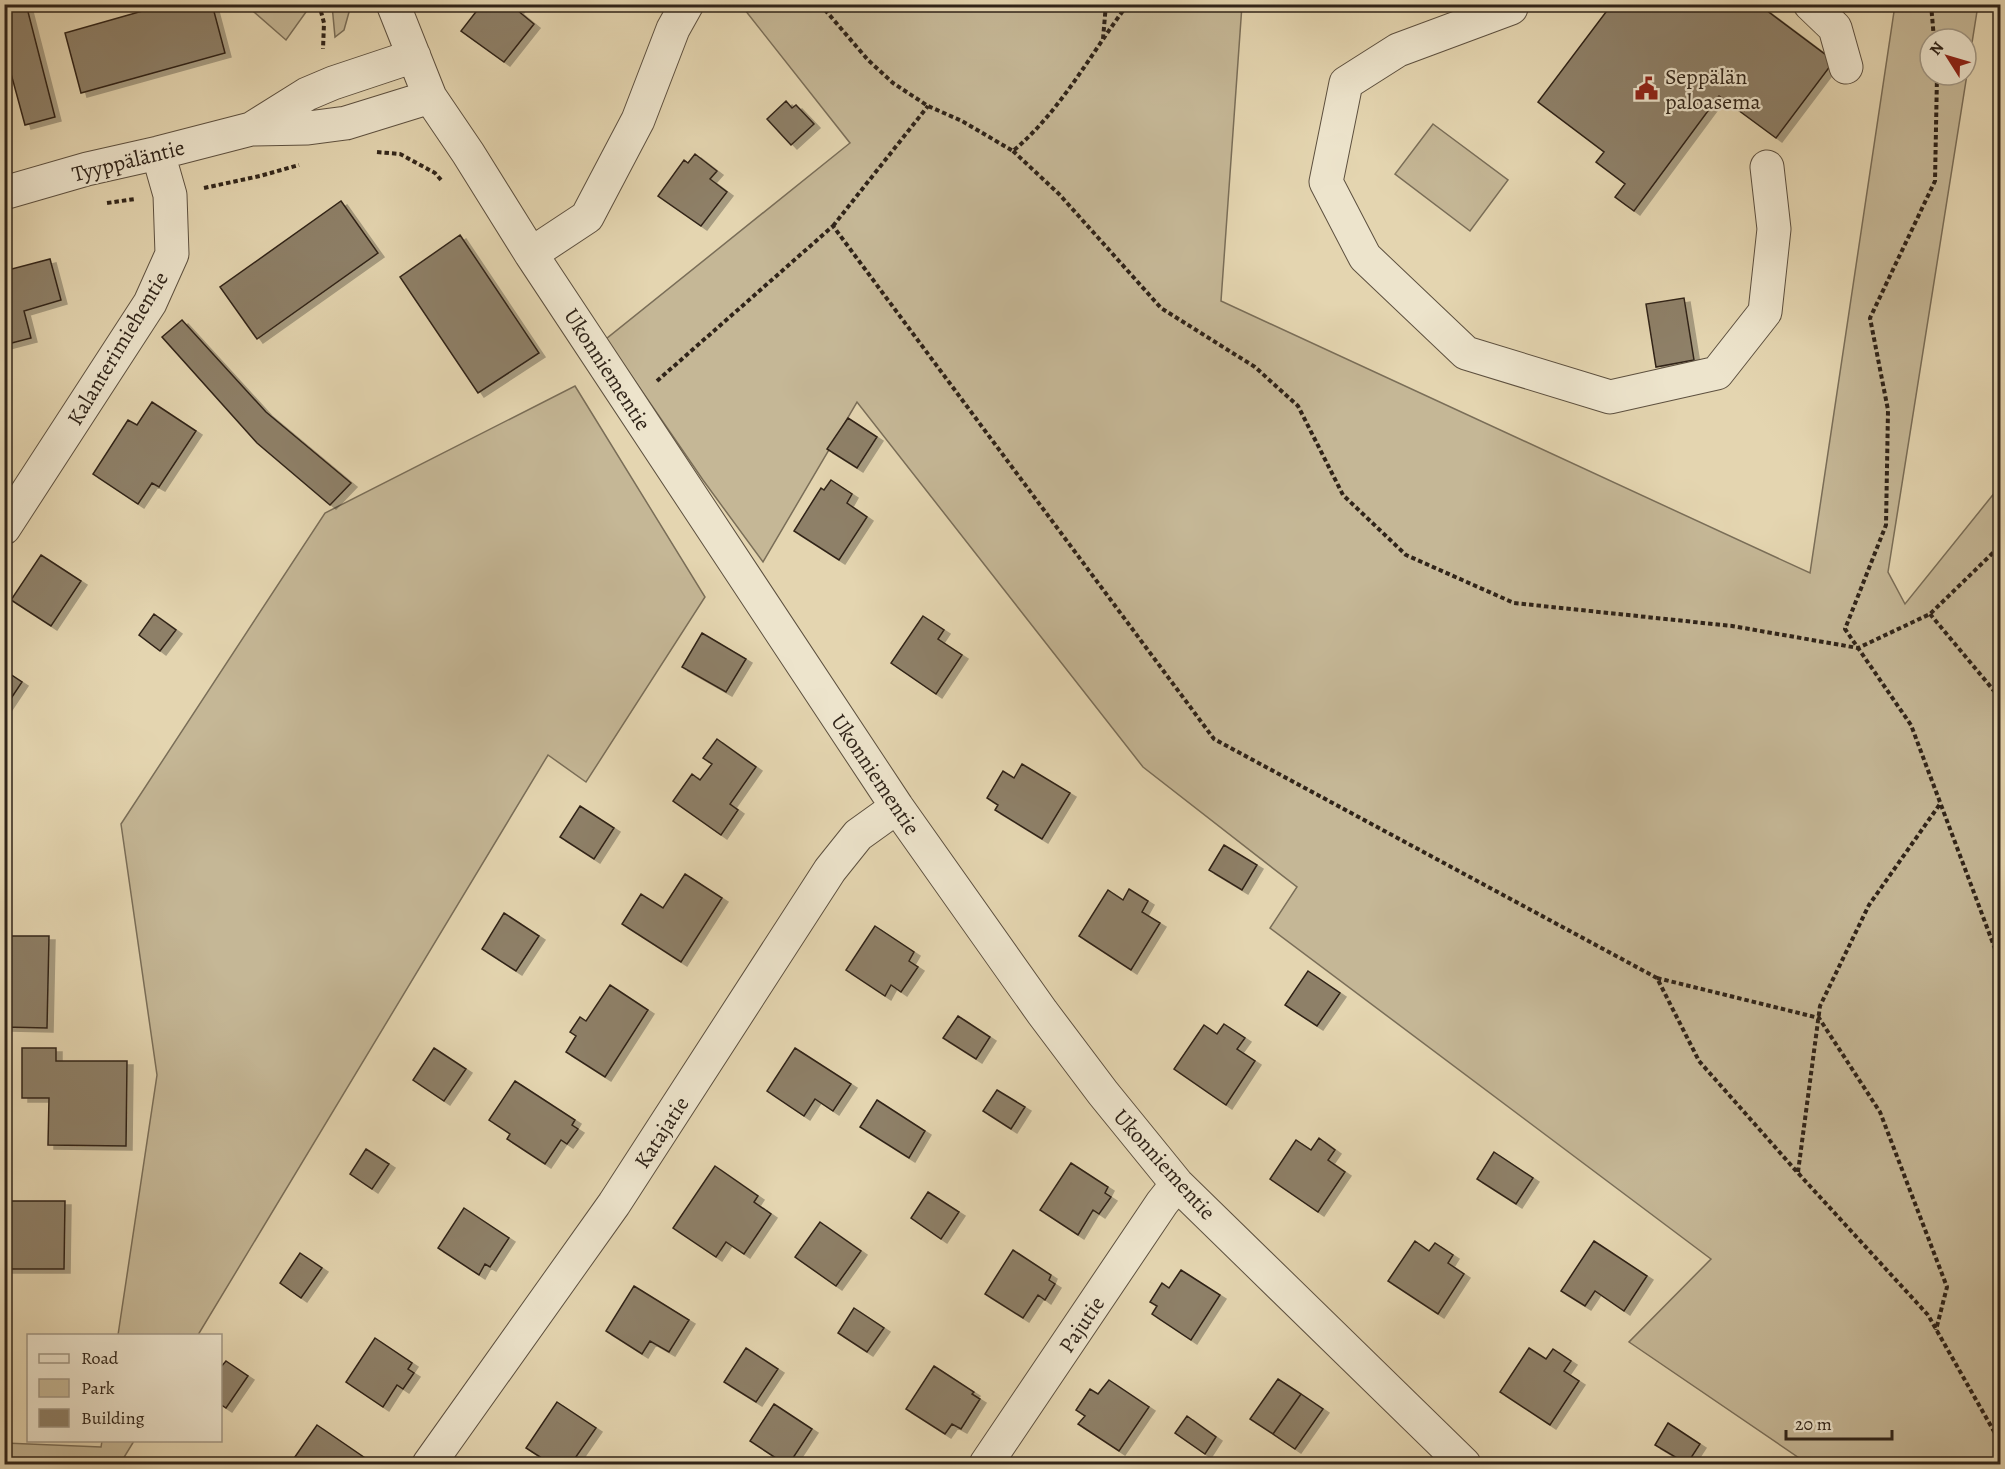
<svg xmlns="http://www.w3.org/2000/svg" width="2005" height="1469" viewBox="0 0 2005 1469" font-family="Alegreya,serif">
	<defs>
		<filter id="shadow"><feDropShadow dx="6" dy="4" stdDeviation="0" flood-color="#0004"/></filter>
	</defs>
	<rect width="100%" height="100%" fill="#e4d5b0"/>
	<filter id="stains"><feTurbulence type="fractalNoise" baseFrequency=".00333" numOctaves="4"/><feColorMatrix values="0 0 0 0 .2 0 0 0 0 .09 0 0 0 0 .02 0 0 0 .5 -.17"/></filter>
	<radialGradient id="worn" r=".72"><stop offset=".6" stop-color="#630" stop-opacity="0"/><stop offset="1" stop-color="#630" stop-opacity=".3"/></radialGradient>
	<path fill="#c5b796" stroke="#7a6e58" stroke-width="1.5" fill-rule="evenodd" d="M 246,5 L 311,5 L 286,40 Z
		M 332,5 L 351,5 L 344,30 L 335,37 Z
		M 741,5 L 1242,5 L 1221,301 L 1810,573 L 1895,5 L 1978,5 L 1888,572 L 1905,604 L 2000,486 L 2000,1464 L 1808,1464 L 1629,1342 L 1711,1259 L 1270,928 L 1297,887 L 1143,767 L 857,402 L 763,562 L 703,480 L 606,339 L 850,143 ZM 1930,39 L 1966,39 L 1966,75 L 1930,75 Z
		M 1433,124 L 1508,180 L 1470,231 L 1395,174 Z
		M 575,386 L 705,597 L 586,782 L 548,755 L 198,1335 L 118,1335 L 157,1075 L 121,824 L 325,513 Z
		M 102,1441 L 134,1441 L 120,1464 L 5,1464 L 5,1443 L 101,1447 Z"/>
	<path fill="#8e8068" stroke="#302419" stroke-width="1.5" filter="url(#shadow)" d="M 4,4 L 26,4 L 55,117 L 25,125 L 4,48 Z
		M 167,4 L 212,4 L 225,53 L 81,93 L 65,33 Z
		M 482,4 L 522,4 L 517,10 L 534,24 L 504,62 L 461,31 Z
		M 1612,4 L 1758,4 L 1834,61 L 1776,138 L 1719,96 L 1634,211 L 1615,197 L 1625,184 L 1596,162 L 1604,152 L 1538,102 Z
		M 786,101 L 792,108 L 796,105 L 814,124 L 791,145 L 767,119 Z
		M 695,154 L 717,171 L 710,179 L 727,192 L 701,226 L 658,196 L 684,160 L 688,163 Z
		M 341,201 L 378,253 L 257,339 L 220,287 Z
		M 460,235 L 539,353 L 478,393 L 400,277 Z
		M 50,259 L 61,300 L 24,311 L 31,338 L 4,345 L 4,271 Z
		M 1684,298 L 1694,360 L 1656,367 L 1646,304 Z
		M 182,320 L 266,412 L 351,483 L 330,505 L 257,443 L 162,337 Z
		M 152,402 L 196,431 L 159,487 L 152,483 L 138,504 L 93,474 L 128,420 L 137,425 Z
		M 848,418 L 877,437 L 857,468 L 827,449 Z
		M 831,480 L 852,494 L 847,503 L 867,517 L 839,560 L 794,531 L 821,488 L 824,490 Z
		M 41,555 L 81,581 L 51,626 L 11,600 Z
		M 154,614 L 176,630 L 160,651 L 139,635 Z
		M 923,616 L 944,630 L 938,639 L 962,655 L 936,694 L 891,663 Z
		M 702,633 L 746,659 L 726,692 L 682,667 Z
		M 4,670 L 22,682 L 4,709 Z
		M 717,739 L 756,767 L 730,804 L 738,810 L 721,835 L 673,801 L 692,774 L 700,780 L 712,764 L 703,758 Z
		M 1022,764 L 1070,793 L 1042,839 L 995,810 L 998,805 L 987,798 L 1003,771 L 1014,778 Z
		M 580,806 L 614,828 L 594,859 L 560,837 Z
		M 1224,845 L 1257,865 L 1242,890 L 1209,870 Z
		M 685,874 L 722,898 L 681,962 L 622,924 L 641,894 L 663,908 Z
		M 1129,889 L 1148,901 L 1142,912 L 1160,923 L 1131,970 L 1079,936 L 1108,890 L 1123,900 Z
		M 504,913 L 539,936 L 516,971 L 482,949 Z
		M 875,926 L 914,952 L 909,961 L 918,967 L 901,992 L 891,985 L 885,996 L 846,970 Z
		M 4,936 L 49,936 L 47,1028 L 4,1027 Z
		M 1308,971 L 1340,993 L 1317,1026 L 1285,1005 Z
		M 610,985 L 648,1010 L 605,1077 L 566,1052 L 576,1036 L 570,1032 L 580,1017 L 586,1021 Z
		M 958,1016 L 990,1037 L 976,1059 L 943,1038 Z
		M 1224,1024 L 1245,1038 L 1237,1049 L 1255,1061 L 1226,1105 L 1174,1069 L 1204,1025 L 1217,1034 Z
		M 22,1048 L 56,1048 L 56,1061 L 127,1061 L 126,1146 L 48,1145 L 49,1098 L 22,1098 Z
		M 434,1048 L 466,1069 L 444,1101 L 413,1080 Z
		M 795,1048 L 851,1084 L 833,1111 L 815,1099 L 804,1116 L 767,1091 Z
		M 515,1081 L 575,1120 L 572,1125 L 578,1129 L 567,1144 L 561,1140 L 545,1164 L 507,1139 L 510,1134 L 489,1120 Z
		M 997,1090 L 1025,1107 L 1011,1129 L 983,1111 Z
		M 877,1100 L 925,1131 L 909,1158 L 860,1127 Z
		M 1319,1138 L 1335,1150 L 1328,1160 L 1345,1172 L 1318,1212 L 1270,1179 L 1296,1140 L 1311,1150 Z
		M 366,1149 L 389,1164 L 372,1189 L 350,1174 Z
		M 1494,1152 L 1533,1178 L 1516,1204 L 1477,1179 Z
		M 1071,1163 L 1108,1187 L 1105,1193 L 1111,1197 L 1099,1214 L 1093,1210 L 1078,1235 L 1040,1210 Z
		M 715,1166 L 758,1196 L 754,1202 L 771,1214 L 744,1254 L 726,1242 L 716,1257 L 673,1228 Z
		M 928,1192 L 959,1212 L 941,1239 L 911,1218 Z
		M 4,1201 L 65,1201 L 64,1269 L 4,1269 Z
		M 464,1208 L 509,1238 L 490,1267 L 485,1264 L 479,1275 L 438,1248 Z
		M 820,1222 L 861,1251 L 836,1286 L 795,1257 Z
		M 1415,1241 L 1429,1251 L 1435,1243 L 1453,1255 L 1448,1263 L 1464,1274 L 1438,1314 L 1388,1281 Z
		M 1594,1241 L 1647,1276 L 1624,1311 L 1595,1291 L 1585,1306 L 1561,1291 Z
		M 1013,1250 L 1051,1275 L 1049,1280 L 1055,1284 L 1045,1300 L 1038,1295 L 1023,1318 L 985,1294 Z
		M 300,1253 L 322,1268 L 301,1298 L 280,1283 Z
		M 1181,1270 L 1220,1295 L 1191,1340 L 1152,1314 L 1157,1306 L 1150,1302 L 1162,1283 L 1169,1288 Z
		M 634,1286 L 689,1320 L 669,1352 L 650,1341 L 642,1354 L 606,1331 Z
		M 854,1308 L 884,1328 L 867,1352 L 838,1333 Z
		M 375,1338 L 412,1363 L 408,1369 L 414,1373 L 403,1389 L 397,1385 L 383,1407 L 346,1382 Z
		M 746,1348 L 778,1369 L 756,1402 L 724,1382 Z
		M 1529,1348 L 1546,1359 L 1553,1349 L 1571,1361 L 1564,1371 L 1579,1381 L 1550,1425 L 1500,1392 Z
		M 226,1361 L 248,1376 L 226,1408 L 220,1404 L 220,1368 Z
		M 934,1366 L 974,1392 L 972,1394 L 980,1399 L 961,1429 L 952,1424 L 945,1434 L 906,1409 Z
		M 1278,1379 L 1301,1394 L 1273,1434 L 1250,1419 Z
		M 1109,1380 L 1149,1407 L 1119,1451 L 1078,1424 L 1085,1416 L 1076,1410 L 1090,1389 L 1098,1394 Z
		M 1301,1394 L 1323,1409 L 1295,1449 L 1273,1434 Z
		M 557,1402 L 596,1428 L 571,1464 L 551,1464 L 526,1448 Z
		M 774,1404 L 812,1429 L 789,1464 L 785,1464 L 750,1441 Z
		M 1187,1416 L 1216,1437 L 1205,1454 L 1175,1433 Z
		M 1668,1423 L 1700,1444 L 1687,1464 L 1655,1445 Z
		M 317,1425 L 371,1462 L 369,1464 L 290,1464 Z"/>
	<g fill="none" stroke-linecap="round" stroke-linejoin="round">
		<defs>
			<path id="minor" d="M 393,4 L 430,97 L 468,153 L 531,254 L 897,807 L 1042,1012 L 1103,1093 L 1177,1184 L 1464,1464
				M 1810,4 L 1835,28 L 1846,67
				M 1511,8 L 1398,50 L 1346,83 L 1326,182 L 1365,257 L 1466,353 L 1610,397 L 1717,373 L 1765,312 L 1774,229 L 1767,167
				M 251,129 L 307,94 L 333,83 L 414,56
				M 4,193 L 87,169 L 158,153 L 251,129 L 308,128 L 346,123 L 430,97
				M 531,254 L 587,217 L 638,120 L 673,29 L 687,4
				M 4,528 L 150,303 L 172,254 L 170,195 L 158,153
				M 429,1464 L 614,1204 L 830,870 L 858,835 L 897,807
				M 986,1464 L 1162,1203 L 1177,1184"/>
		</defs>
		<use href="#minor" stroke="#5d503f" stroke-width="35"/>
		<path stroke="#302419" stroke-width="4" stroke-dasharray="4.5 3" stroke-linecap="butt" d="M 319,4 L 324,23 L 323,49
			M 820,4 L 868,60 L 893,83 L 928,106 L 962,121 L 1013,151 C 1061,111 1091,53 1128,4
			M 1931,4 L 1934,39
			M 1103,39 L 1106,4
			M 1937,75 L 1935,181 L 1870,318 L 1888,410 L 1886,525 L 1845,629 L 1911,725 L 2000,962
			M 1013,151 L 1059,194 L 1161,308 L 1255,367 L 1298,406 L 1343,495 L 1406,555 L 1514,603 L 1732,626 L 1858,648 L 1930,614 L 2000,546
			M 377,152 L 400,154 L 435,173 L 442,181
			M 204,188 L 260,176 L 299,165
			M 107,203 L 135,199
			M 833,226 L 928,106
			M 657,381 L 833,226 L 1214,739 L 1657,978 L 1699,1061 L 1798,1173 L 1928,1315 L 2000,1442
			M 1930,614 L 2000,698
			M 1657,978 L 1819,1018 L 1880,1112 L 1947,1287 L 1936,1330
			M 1798,1172 L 1820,1006 L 1869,905 L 1940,804"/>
		<use href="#minor" stroke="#ede4cc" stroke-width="33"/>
	</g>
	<defs>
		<symbol id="civic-bare" viewBox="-9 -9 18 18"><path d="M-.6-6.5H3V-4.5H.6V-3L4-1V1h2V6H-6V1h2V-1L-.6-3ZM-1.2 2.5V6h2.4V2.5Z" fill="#8f2418" stroke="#ede4cc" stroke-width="2.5" paint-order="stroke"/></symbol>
	</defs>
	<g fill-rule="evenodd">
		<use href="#civic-bare" x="1630" y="72" width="33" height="33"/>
	</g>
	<g text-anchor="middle" stroke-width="4.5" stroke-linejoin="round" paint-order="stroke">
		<g font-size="22" fill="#302419" stroke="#ede4cc" text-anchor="start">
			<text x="1665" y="84">Seppälän<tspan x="1665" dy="25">paloasema</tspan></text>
		</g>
		<g font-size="22" fill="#302419" stroke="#ede4cc">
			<text transform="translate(128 160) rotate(-14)" y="8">Tyyppäläntie</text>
			<text transform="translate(117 348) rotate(-59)" y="8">Kalanterimiehentie</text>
			<text transform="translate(608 369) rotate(57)" y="8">Ukonniementie</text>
			<text transform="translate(876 774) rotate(56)" y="8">Ukonniementie</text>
			<text transform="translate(661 1132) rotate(-57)" y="8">Katajatie</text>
			<text transform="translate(1165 1164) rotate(48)" y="8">Ukonniementie</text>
			<text transform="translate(1081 1324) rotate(-56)" y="8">Pajutie</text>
		</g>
	</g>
	<rect width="2005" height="1469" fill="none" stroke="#e4d5b0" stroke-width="24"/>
	<rect x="6" y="6" width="1993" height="1457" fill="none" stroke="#302419" stroke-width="3"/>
	<rect x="12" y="12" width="1981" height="1445" fill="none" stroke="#302419" stroke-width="1.5"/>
	<rect x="27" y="1334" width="195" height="108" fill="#ede4cc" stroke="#a19784" stroke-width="1.5"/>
	<rect x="39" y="1354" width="30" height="9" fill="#ede4cc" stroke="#a19784" stroke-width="1.5"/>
	<text x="81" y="1364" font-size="18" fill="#302419">Road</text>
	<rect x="39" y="1379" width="30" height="18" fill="#c5b796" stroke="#a19784" stroke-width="1.5"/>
	<text x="81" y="1394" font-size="18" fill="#302419">Park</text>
	<rect x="39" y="1409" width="30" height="18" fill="#8e8068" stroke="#a19784" stroke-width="1.5"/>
	<text x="81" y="1424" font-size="18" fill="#302419">Building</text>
	<g transform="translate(1948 57) rotate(307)"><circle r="28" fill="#ede4cc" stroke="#a19784" stroke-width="1.5"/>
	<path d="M0-4.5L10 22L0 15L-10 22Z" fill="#8f2418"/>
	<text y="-9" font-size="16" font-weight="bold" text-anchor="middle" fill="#302419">N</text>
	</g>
	<path d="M1786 1430v9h106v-9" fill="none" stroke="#302419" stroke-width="3"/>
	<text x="1795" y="1430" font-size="18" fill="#302419" stroke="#ede4cc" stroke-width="4.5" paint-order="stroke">20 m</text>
	<rect width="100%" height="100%" filter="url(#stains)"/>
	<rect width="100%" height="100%" fill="url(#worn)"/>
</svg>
